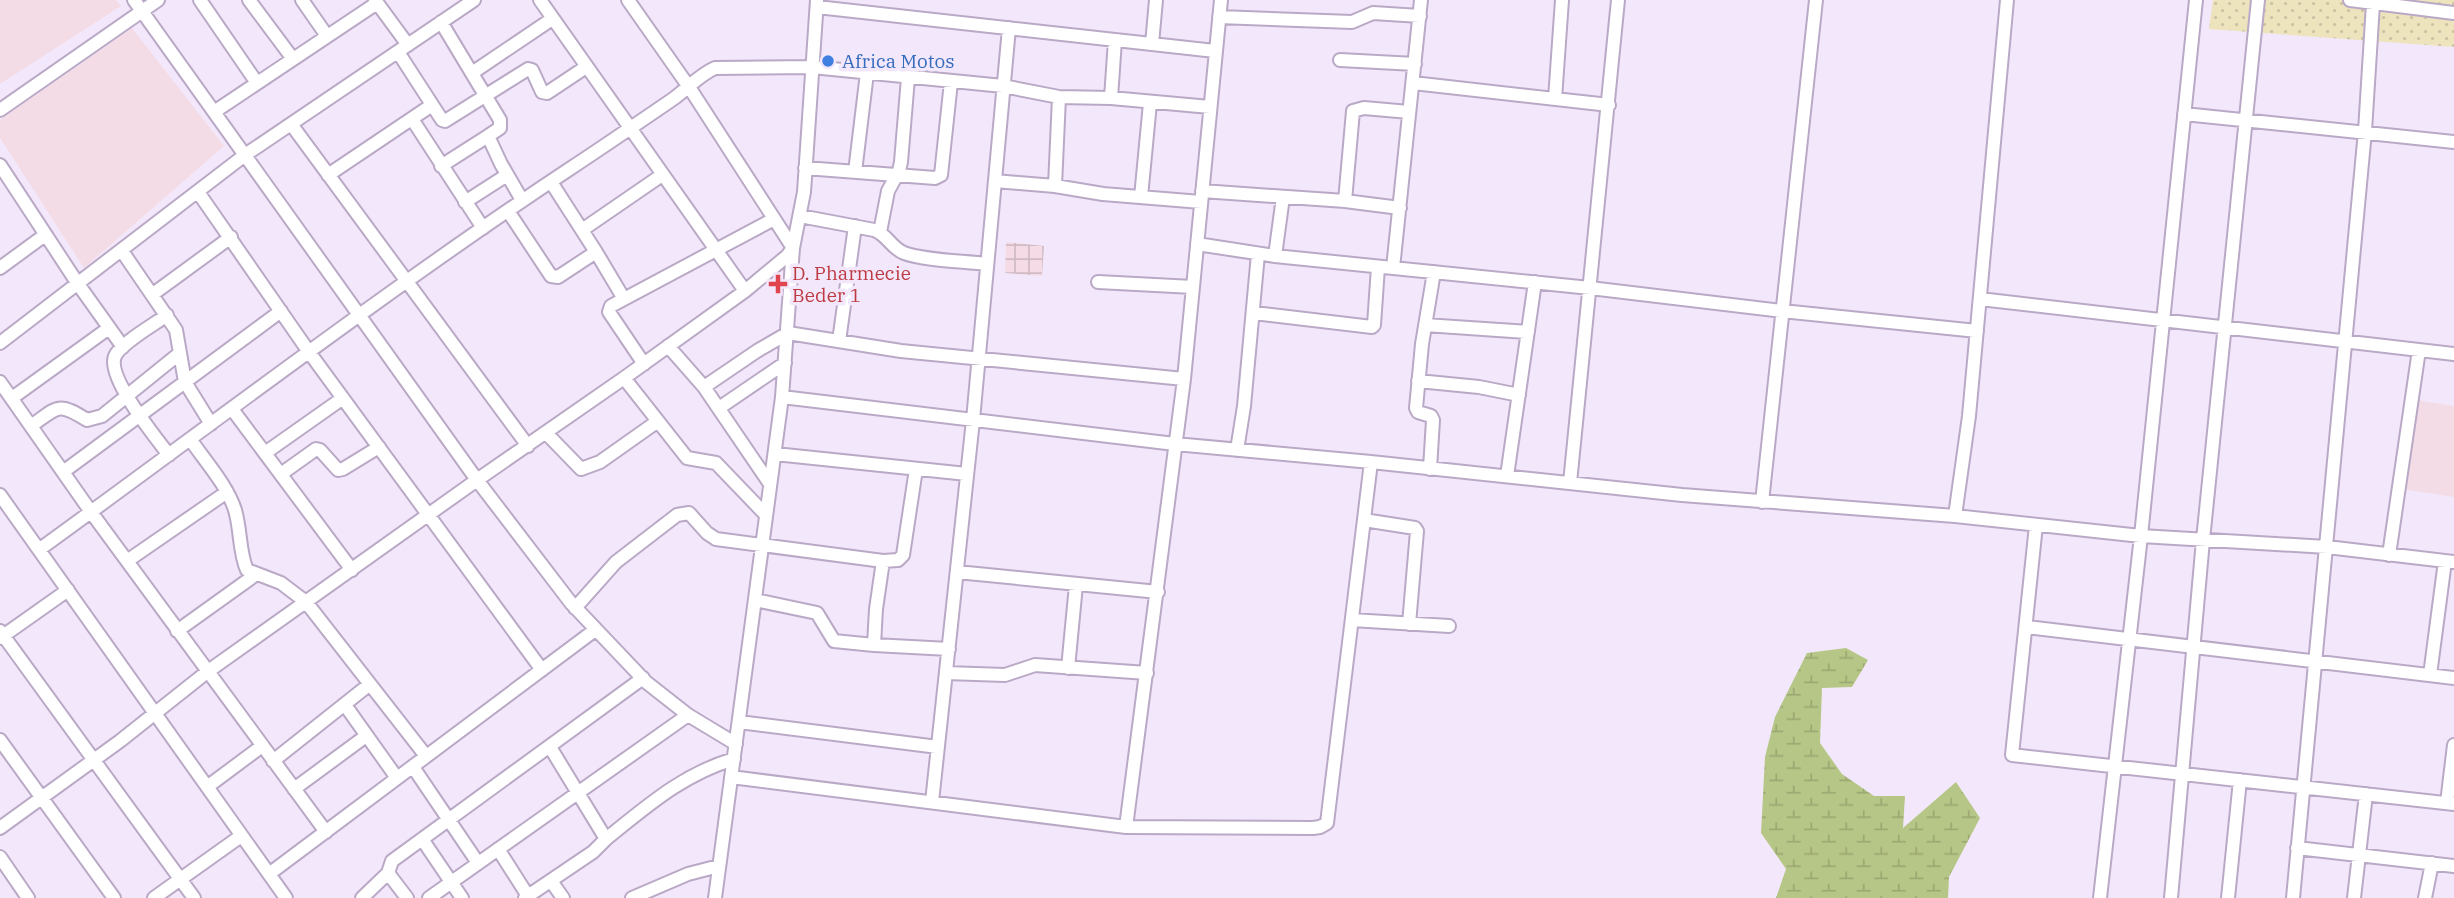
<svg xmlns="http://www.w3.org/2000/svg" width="2454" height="898" viewBox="0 0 2454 898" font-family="'IBM Plex Serif',serif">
	<defs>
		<pattern id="industrial-grid" width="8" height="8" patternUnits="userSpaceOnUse" patternTransform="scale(1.75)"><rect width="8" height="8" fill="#f4dbe5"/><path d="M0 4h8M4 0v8" fill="none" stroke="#d0bbc4"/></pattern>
		<pattern id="wetland-marsh" width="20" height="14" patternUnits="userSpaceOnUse" patternTransform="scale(1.75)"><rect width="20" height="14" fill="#b6c686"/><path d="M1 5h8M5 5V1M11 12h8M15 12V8" fill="none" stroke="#9ca973"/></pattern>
		<pattern id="sand-dots" width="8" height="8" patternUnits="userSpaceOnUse" patternTransform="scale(1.75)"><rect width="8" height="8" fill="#ede4be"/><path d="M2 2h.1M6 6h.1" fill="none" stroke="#cac3a3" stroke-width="1.8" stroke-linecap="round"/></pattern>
	</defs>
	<rect width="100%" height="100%" fill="#f3e8fb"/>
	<path fill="url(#industrial-grid)" d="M 1006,242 L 1044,246 L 1042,276 L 1005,273 Z"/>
	<path fill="#f4dce6" d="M 0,0 L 116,0 L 121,6 L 0,84 Z
		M 132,28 L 224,146 L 84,268 L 0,138 L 0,120 Z
		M 2417,400 L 2454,406 L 2454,497 L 2402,489 Z"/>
	<path fill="url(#wetland-marsh)" d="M 1846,648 L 1868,660 L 1852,687 L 1822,688 L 1820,743 L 1842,774 L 1874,796 L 1905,796 L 1903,828 L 1956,782 L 1980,818 L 1949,877 L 1948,898 L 1776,898 L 1786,869 L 1761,833 L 1765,757 L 1775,717 L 1807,653 Z"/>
	<path fill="url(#sand-dots)" d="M 2213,0 L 2454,0 L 2454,47 L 2209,29 Z"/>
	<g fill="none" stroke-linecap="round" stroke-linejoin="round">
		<defs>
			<path id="minor" d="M 134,0 L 477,480 L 571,603 L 646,682 L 688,715 L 736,744
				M 200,0 L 257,83
				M 249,0 L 293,59
				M 302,0 L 327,36
				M 375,0 L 408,45
				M 540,0 L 745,291
				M 628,0 L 689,87 L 793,248 L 782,397 L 715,898
				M 2350,0 L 2454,13
				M 817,7 L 1215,51
				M 1219,17 L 1352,22 L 1373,13 L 1420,16
				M 441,22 L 500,120 L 500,128 L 488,136
				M 1152,44 L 1156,0
				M 398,52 L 442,120 L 445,121 L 528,69 L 532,70 L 542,92 L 547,93 L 586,67
				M 1340,60 L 1415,64
				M 472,73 L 552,19
				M 1413,83 L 1609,105
				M 1111,98 L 1115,40
				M 1555,99 L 1562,0
				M 0,110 L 158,0
				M 214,112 L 377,3
				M 2184,114 L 2454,142
				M 412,119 L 483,228
				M 291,124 L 528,446
				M 0,165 L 78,284 L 123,347
				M 441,166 L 488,136 L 501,164 L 522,200
				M 805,168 L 935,178 L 941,175 L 951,82
				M 855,172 L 867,73
				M 328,175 L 432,105
				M 995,181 L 1055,186 L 1103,194 L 1201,202
				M 551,182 L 596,252
				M 1055,186 L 1059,97
				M 1202,191 L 1345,201 L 1400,208
				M 198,192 L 309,352 L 542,670
				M 1141,197 L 1150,103
				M 1345,201 L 1353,111 L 1364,108 L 1409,112
				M 465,202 L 507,175
				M 508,211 L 551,276 L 558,277 L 596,252 L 624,299 L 611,306 L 609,312 L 644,364
				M 800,216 L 874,230 C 887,234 891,248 904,253 C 926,261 964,261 987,264
				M 582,230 L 662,175
				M 880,232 L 888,191 L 899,171 L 901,162 L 908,78
				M 1197,244 L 1275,256 L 1590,288 L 1782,311 L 1977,331
				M 122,251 L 176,330 L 185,382 L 211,424
				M 1275,256 L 1283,197
				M 0,268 L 45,235
				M 1393,268 L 1421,0
				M 1098,282 L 1193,287
				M 153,294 L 231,237
				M 624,299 L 774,219
				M 1980,299 L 2454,354
				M 1254,313 L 1372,327 L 1374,325 L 1378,267
				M 167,315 C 155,324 121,343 115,356 C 106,377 156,438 169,455
				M 1425,325 L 1528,332
				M 839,341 L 855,226
				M 0,343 L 245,155 L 474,0
				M 668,346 L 704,387 L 770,484
				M 624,378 L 687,458 L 716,463 L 766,515
				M 1418,381 L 1479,387 L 1519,395
				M 0,382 L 91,512 L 326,832
				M 704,387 L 757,351 L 788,333 L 901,351 L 1184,379
				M 782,397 L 1175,444 L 1371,462 L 1682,495 L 1955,516 L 2141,536 L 2327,547 L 2454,562
				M 12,398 L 109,328
				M 719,408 L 785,363
				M 232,409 L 352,570
				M 31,426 C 58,407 57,401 87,420 L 102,416 L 180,353
				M 546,433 L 581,469 L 600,462 L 658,421
				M 190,439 C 205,461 227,485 235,510 C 241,530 239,553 247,570 L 281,583 L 306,602 L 426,756
				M 1237,450 L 1244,406 L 1258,254
				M 265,453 L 343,398
				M 775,454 L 967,474
				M 1430,469 L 1433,420 L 1431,416 L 1418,412 L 1416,408 L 1422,344 L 1434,272
				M 63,472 L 281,311
				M 281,474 L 316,449 L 320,450 L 338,470 L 343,469 L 379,447
				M 1507,476 L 1535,282
				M 1570,483 L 1618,0
				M 0,495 L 286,898
				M 1762,502 L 1816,0
				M 1955,516 L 1969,416 L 2007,0
				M 1364,520 L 1415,528 L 1417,531 L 1409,624
				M 2036,525 L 2012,755 L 2454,804
				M 40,549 C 215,422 387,290 568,170 C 603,147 638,123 673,99 C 687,89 699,75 715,68 L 812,67 L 1003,86 L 1059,97 L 1111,98 L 1210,107
				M 2389,555 L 2419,350
				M 127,561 L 227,492
				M 883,561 L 876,609 L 874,645 L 949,649
				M 957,572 L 1158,592
				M 755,600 L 817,613 L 834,641 L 874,645
				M 575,608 L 616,562 L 677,515 L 689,513 L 707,533 L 716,539 L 883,561 L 898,560 L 903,555 L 916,469
				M 1352,620 L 1449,626
				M 2027,627 L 2454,678
				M 0,631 L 194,898
				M 177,631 L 255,575
				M 0,638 L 68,590
				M 1068,668 L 1076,585
				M 946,673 L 1005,675 L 1035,665 L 1147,673
				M 2430,675 L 2445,561
				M 345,705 L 397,778
				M 739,722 L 938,747
				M 0,740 L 114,898
				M 273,761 L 370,684
				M 413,767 L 478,863
				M 731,777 L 1126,827 L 1184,379 L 1221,0
				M 207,787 L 262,746
				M 294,789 L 366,736
				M 932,802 L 973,420 L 1009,28
				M 2447,803 L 2454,745
				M 1126,827 L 1313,828 L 1320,827 L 1327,823 L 1371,462
				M 0,828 L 120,741 L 207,672 L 477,480 L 624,378 L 745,291 L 787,256 L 793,248 L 804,192 L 817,0
				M 422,839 L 462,898
				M 606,839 C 647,806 683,774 734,759
				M 2297,848 L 2454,866
				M 498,849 L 528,896
				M 0,857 L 28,898
				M 388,873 L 407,898
				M 269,874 L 595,630
				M 551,881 L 563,898
				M 154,898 L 241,836
				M 362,898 L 388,873 L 392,861 L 643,678
				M 429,898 L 688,715
				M 525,898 L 593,852 L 606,839 L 550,747
				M 632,898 L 688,874 L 719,866
				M 2100,898 L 2141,536 L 2196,0
				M 2171,898 L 2203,540 L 2258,0
				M 2228,898 L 2240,780
				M 2293,898 L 2365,131 L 2373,4
				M 2354,898 L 2366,794
				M 2425,898 L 2432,863"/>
		</defs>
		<use href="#minor" stroke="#baa9c6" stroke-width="16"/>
		<use href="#minor" stroke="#fff" stroke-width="12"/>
	</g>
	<circle fill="#3f7fe0" stroke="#f3e8fb" stroke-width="2.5" cx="828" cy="61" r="7"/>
	<path fill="#e0444e" stroke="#f3e8fb" stroke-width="2.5" d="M774.5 273.5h7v7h7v7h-7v7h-7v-7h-7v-7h7z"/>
	<g text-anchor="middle" stroke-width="7" stroke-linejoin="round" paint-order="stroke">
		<g font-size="19" fill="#366cbe" stroke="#f3e8fb" text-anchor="start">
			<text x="842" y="68">Africa Motos</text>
		</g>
		<g font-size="19" fill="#be3a42" stroke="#f3e8fb" text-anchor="start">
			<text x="792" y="280">D. Pharmecie<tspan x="792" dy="22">Beder 1</tspan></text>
		</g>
	</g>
</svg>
